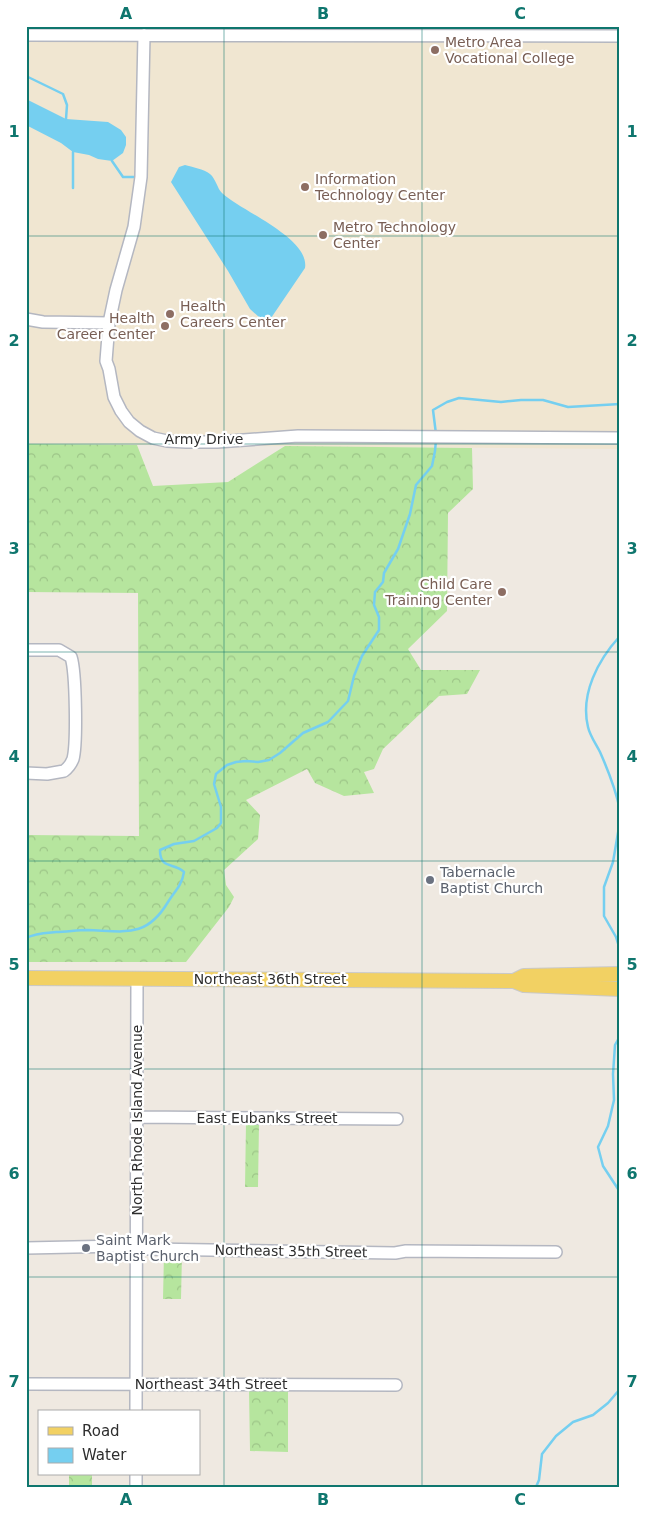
<svg xmlns="http://www.w3.org/2000/svg" width="646" height="1513" viewBox="0 0 646 1513" font-family="'DejaVu Sans',sans-serif">
	<defs>
		<pattern id="forest-crowns" width="20" height="18" patternUnits="userSpaceOnUse" patternTransform="scale(1.25)"><rect width="20" height="18" fill="#b6e59e"/><path d="M2 6a3 3 0 1 1 6 0M12 15a3 3 0 1 1 6 0" fill="none" stroke="#9dc588"/></pattern>
	</defs>
	<rect width="100%" height="100%" fill="#efe9e1"/>
	<path fill="#f0e6d1" d="M 26,26 L 620,26 L 620,449 L 26,444 Z"/>
	<path fill="url(#forest-crowns)" d="M 26,444 L 137,445 L 153,486 L 228,482 L 285,446 L 472,448 L 473,489 L 448,513 L 447,611 L 408,649 L 421,670 L 480,670 L 467,694 L 439,696 L 383,749 L 374,769 L 364,772 L 374,793 L 344,796 L 315,783 L 307,769 L 246,800 L 260,815 L 258,839 L 224,870 L 226,885 L 234,897 L 229,907 L 186,962 L 26,962 L 26,835 L 139,836 L 138,593 L 26,592 Z
		M 246,1123 L 259,1123 L 258,1187 L 245,1187 Z
		M 164,1253 L 182,1254 L 181,1299 L 163,1299 Z
		M 249,1390 L 288,1390 L 288,1452 L 250,1451 Z
		M 69,1474 L 92,1474 L 92,1487 L 69,1487 Z"/>
	<path fill="#75cff0" d="M 26,99 L 66,119 L 108,122 L 121,130 L 126,137 L 126,145 L 123,153 L 112,161 L 98,159 L 89,155 L 73,152 L 61,143 L 26,125 Z
		M 185,165 C 192,167 204,169 210,174 C 216,179 217,188 222,193 C 241,211 310,238 305,268 L 269,321 L 267,322 L 260,318 L 250,309 L 228,271 L 171,182 L 179,167 Z"/>
	<g fill="none" stroke-linecap="round" stroke-linejoin="round">
		<path stroke="#75cff0" stroke-width="2.5" d="M 26,76 L 63,94 L 67,105 L 66,119
			M 112,161 L 123,177 L 137,177
			M 73,188 L 73,152
			M 436,434 L 433,410 L 447,402 L 459,398 L 501,402 L 521,400 L 543,400 L 568,407 L 620,404
			M 620,636 C 598,660 580,694 588,727 C 590,736 596,744 600,752 C 608,770 616,791 620,810
			M 620,821 L 613,862 L 604,887 L 604,916 L 616,937 L 620,950
			M 26,938 C 36,933 45,933 56,932 C 66,932 77,930 87,930 C 124,931 146,939 168,902 C 175,891 182,885 184,872 C 174,862 160,870 160,850 L 174,844 L 194,841 L 217,828 L 221,823 L 221,807 L 214,784 L 216,774 L 227,765 L 236,762 L 246,761 L 258,762 L 269,760 L 280,753 L 303,733 L 328,722 L 348,701 L 354,676 L 362,656 L 379,630 L 379,617 L 374,605 L 375,592 L 383,582 L 384,573 L 398,549 L 410,514 L 416,485 L 432,466 L 435,451 L 436,440
			M 620,1036 L 615,1045 L 613,1074 L 614,1100 L 608,1126 L 598,1147 L 603,1166 L 620,1192
			M 536,1487 L 539,1480 L 542,1454 L 556,1436 L 573,1422 L 593,1415 L 608,1403 L 620,1389"/>
		<defs>
			<path id="minor" d="M 26,35 L 620,36
				M 144,35 L 141,177 L 134,227 L 116,290 L 109,323 L 106,361 L 109,369 L 114,397 L 121,411 L 129,422 L 140,431 L 153,438 L 167,441 L 186,442 L 217,442 L 298,436 L 620,438
				M 26,319 L 43,322 L 109,323
				M 26,650 L 59,650 L 71,657 C 76,672 77,744 73,759 C 71,764 68,768 64,771 L 47,774 L 26,773
				M 137,1117 L 397,1119
				M 26,1248 L 121,1246 L 149,1249 L 395,1253 L 406,1251 L 556,1252
				M 26,1384 L 396,1385
				M 136,1412 L 137,979
				M 136,1487 L 136,1474"/>
			<path id="major" d="M 26,978 L 514,981 L 524,985 L 620,989
				M 514,981 L 524,976 L 620,974"/>
		</defs>
		<use href="#minor" stroke="#b4b7c1" stroke-width="14"/>
		<use href="#major" stroke="#c9c9c9" stroke-width="16"/>
		<use href="#minor" stroke="#fff" stroke-width="11"/>
		<use href="#major" stroke="#f2d163" stroke-width="14"/>
	</g>
	<path fill="none" stroke="#0f766e" stroke-width="1" stroke-opacity="0.55" d="M 224,26 L 224,1487M 422,26 L 422,1487M 26,236 L 620,236M 26,444 L 620,444M 26,652 L 620,652M 26,861 L 620,861M 26,1069 L 620,1069M 26,1277 L 620,1277"/>
	<g fill="#8d6e63" stroke="#fff" stroke-width="2">
		<circle cx="435" cy="50" r="5"/>
		<circle cx="305" cy="187" r="5"/>
		<circle cx="323" cy="235" r="5"/>
		<circle cx="170" cy="314" r="5"/>
		<circle cx="165" cy="326" r="5"/>
		<circle cx="502" cy="592" r="5"/>
	</g>
	<g fill="#6b7280" stroke="#fff" stroke-width="2">
		<circle cx="430" cy="880" r="5"/>
		<circle cx="86" cy="1248" r="5"/>
	</g>
	<g text-anchor="middle" stroke-width="4.5" stroke-linejoin="round" paint-order="stroke">
		<g font-size="14" fill="#785e54" stroke="#fff" text-anchor="start">
			<text x="445" y="47">Metro Area<tspan x="445" dy="16">Vocational College</tspan></text>
			<text x="315" y="184">Information<tspan x="315" dy="16">Technology Center</tspan></text>
			<text x="333" y="232">Metro Technology<tspan x="333" dy="16">Center</tspan></text>
			<text x="180" y="311">Health<tspan x="180" dy="16">Careers Center</tspan></text>
			<text x="155" y="323" text-anchor="end">Health<tspan x="155" dy="16">Career Center</tspan></text>
			<text x="492" y="589" text-anchor="end">Child Care<tspan x="492" dy="16">Training Center</tspan></text>
		</g>
		<g font-size="14" fill="#2e2e2e" stroke="#fff">
			<text x="204" y="444">Army Drive</text>
			<text x="270" y="984">Northeast 36th Street</text>
			<text x="267" y="1123">East Eubanks Street</text>
			<text transform="translate(137 1120) rotate(-90)" y="5">North Rhode Island Avenue</text>
			<text transform="translate(291 1251) rotate(1)" y="5">Northeast 35th Street</text>
			<text x="211" y="1389">Northeast 34th Street</text>
		</g>
		<g font-size="14" fill="#5b616d" stroke="#fff" text-anchor="start">
			<text x="440" y="877">Tabernacle<tspan x="440" dy="16">Baptist Church</tspan></text>
			<text x="96" y="1245">Saint Mark<tspan x="96" dy="16">Baptist Church</tspan></text>
		</g>
	</g>
	<rect width="646" height="1513" fill="none" stroke="#ffffff" stroke-width="55"/>
	<rect x="38" y="1410" width="162" height="65" fill="#ffffff" stroke="#ababab"/>
	<rect x="48" y="1427" width="25" height="8" fill="#f2d163" stroke="#ababab"/>
	<text x="82" y="1436" font-size="15" fill="#2e2e2e">Road</text>
	<rect x="48" y="1448" width="25" height="15" fill="#75cff0" stroke="#ababab"/>
	<text x="82" y="1460" font-size="15" fill="#2e2e2e">Water</text>
	<rect x="28" y="28" width="590" height="1458" fill="none" stroke="#0f766e" stroke-width="2"/>
	<g font-size="16" text-anchor="middle" font-weight="bold" fill="#0f766e">
		<text x="126" y="19">A</text>
		<text x="323" y="19">B</text>
		<text x="520" y="19">C</text>
		<text x="14" y="137">1</text>
		<text x="632" y="137">1</text>
		<text x="14" y="346">2</text>
		<text x="632" y="346">2</text>
		<text x="14" y="554">3</text>
		<text x="632" y="554">3</text>
		<text x="14" y="762">4</text>
		<text x="632" y="762">4</text>
		<text x="14" y="970">5</text>
		<text x="632" y="970">5</text>
		<text x="14" y="1179">6</text>
		<text x="632" y="1179">6</text>
		<text x="14" y="1387">7</text>
		<text x="632" y="1387">7</text>
		<text x="126" y="1505">A</text>
		<text x="323" y="1505">B</text>
		<text x="520" y="1505">C</text>
	</g>
</svg>
